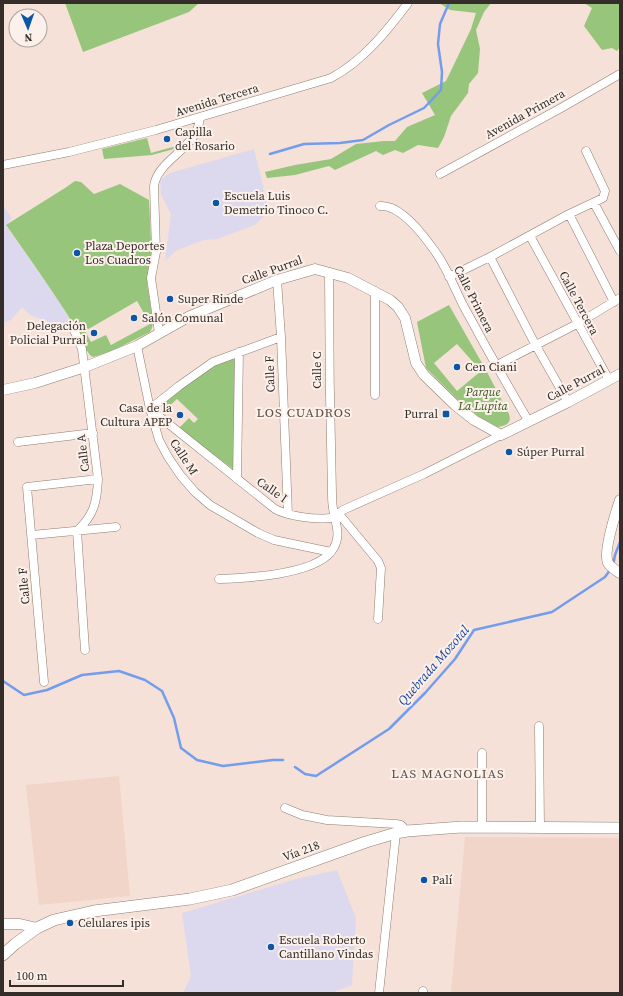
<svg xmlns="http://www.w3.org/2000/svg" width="623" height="996" viewBox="0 0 623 996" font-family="'Source Serif 4',serif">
	<rect width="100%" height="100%" fill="#f5e1d7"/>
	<path fill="#f1d5c8" d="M 119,776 L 130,896 L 39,905 L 26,785 Z
		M 465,837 L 620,838 L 620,993 L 451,993 Z"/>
	<path fill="#dcd9ef" d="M 254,149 L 269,211 L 255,225 L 217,239 L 204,240 L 177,250 L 165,261 L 171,214 L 161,195 L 160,181 L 164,177 L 170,173 Z
		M 3,206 L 12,218 L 6,226 L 45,281 L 72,322 L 57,332 L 47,321 L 30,315 L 22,307 L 11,320 L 3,323 Z
		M 337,870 L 356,918 L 352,985 L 331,993 L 184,993 L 184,991 L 191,976 L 182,913 L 296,879 Z"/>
	<path fill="#97c57c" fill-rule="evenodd" d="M 65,3 L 199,3 L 189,12 L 83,52 Z
		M 439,3 L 491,3 L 484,12 L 476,30 L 480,49 L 478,73 L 469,84 L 468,93 L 451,116 L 444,137 L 438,148 L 418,145 L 403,153 L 395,150 L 383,155 L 376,151 L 335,170 L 329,166 L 295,175 L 267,178 L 265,172 L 295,165 L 331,159 L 356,144 L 384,141 L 395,141 L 407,127 L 435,115 L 422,93 L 446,81 L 471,29 L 476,13 L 450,10 Z
		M 584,3 L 620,3 L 620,47 L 617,51 L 612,48 L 602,50 L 584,26 L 592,8 Z
		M 147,138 L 151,153 L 180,145 L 181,147 L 152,155 L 104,159 L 102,149 Z
		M 75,181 L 81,182 L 94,194 L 120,184 L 149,200 L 151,242 L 151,260 L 147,283 L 153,322 L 152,328 L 150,332 L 110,352 L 93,357 C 86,354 81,336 76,328 C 54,293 30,259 6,225 L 65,188 ZM 137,301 L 150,324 L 111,345 L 106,335 L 91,342 L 85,331 Z
		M 449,305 L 487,372 L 509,414 C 512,423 506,426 498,427 L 478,416 L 457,399 L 426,368 L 417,322 ZM 457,344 L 481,371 L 457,391 L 434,363 Z
		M 236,356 L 233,469 L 179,428 L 189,418 L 194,423 L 198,419 L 177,399 L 163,412 L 162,404 L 214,364 Z"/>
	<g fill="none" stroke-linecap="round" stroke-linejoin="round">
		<path stroke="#739dec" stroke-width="2.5" d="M 270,154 L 304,144 L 340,143 L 363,140 L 389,125 L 424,108 L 441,90 L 442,72 L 438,44 L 440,24 L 449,3
			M 613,566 L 615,555 L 620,542
			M 3,681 L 24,695 L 47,690 L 82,675 L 119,671 L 145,680 L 162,691 L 174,718 L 181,748 L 197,760 L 223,766 L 273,760 L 283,760
			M 295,767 L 305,774 L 316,776 L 389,729 L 425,693 L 455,659 L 474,630 L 552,612 L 605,577 L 610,570"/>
		<defs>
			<path id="minor" d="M 3,165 L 69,152 L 156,130 L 331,78 C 363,61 387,31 408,3
				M 440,174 L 561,108 L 620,74
				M 594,203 L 620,251
				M 380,206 C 399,204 421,232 431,246 C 445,263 453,285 463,305 C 484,344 506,383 529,422
				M 569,214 L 614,302
				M 530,236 L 609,380
				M 490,257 L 535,344 L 568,402
				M 449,277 L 490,257 L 569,214 L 603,198 L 605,191 L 586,151
				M 277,280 L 281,337 L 288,514
				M 375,291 L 375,395
				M 71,325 L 77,336 L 82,349 L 98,479 C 97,502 94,515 77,531 L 85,650
				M 159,333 L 151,278 L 156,252 L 154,186 C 157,163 188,151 197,130 C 199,126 199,122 200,118
				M 281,337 L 213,362 L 179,386 L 150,409 L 159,440 L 168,457 L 181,476 L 195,492 L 210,505 L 258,533 L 274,540 L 331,552
				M 137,346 L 150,409 L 275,509 C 288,516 315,520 329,518 C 335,517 339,513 343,510 L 424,474 L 501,435
				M 495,366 L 577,324 L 620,298
				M 18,442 L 93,433
				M 237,479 L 239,352
				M 339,514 L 378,561 L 381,568 L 378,619
				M 32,535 L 116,527
				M 219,579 C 247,578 312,575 331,552 C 343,537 335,523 333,508 C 332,503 332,498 332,493 C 330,419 329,346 329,272
				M 44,682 L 27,487 L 98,479
				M 539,726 L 540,828
				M 285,808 L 302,815 L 327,820 L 396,824 L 401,825 L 407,831
				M 482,827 L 482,753
				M 379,993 L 396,833
				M 423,993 L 423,991"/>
			<path id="tertiary" d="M 3,390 L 35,383 L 85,367 L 137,346 L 190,316 L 277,280 L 315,269 L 348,278 L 390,300 L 398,307 L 405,318 L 416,363 L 424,375 L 455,405 L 474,420 L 501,435 L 568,402 L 620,374
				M 620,500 C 616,512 603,552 608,563 C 610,566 616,571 620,573
				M 3,924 L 20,924 L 37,928"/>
			<path id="secondary" d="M 3,955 L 15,944 L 37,928 L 54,920 L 94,911 L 190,899 L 232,890 L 366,842 L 396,833 L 407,831 L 462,827 L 620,828"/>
		</defs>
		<use href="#minor" stroke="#8f7d74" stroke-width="9"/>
		<use href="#tertiary" stroke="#8f7d74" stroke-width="11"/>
		<use href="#secondary" stroke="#8f7d74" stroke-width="12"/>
		<use href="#minor" stroke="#fff" stroke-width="8"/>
		<use href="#tertiary" stroke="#fff" stroke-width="10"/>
		<use href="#secondary" stroke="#fff" stroke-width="11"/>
	</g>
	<g fill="#0d56a5" stroke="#fcf0ea" stroke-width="1.5">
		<circle cx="167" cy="139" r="4"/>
		<circle cx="216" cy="203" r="4"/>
		<circle cx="77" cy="253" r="4"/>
		<circle cx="170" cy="299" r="4"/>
		<circle cx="134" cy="318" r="4"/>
		<circle cx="94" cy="333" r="4"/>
		<circle cx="457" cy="367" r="4"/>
		<rect x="442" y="410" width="8" height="8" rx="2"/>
		<circle cx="180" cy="415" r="4"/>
		<circle cx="509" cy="452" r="4"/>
		<circle cx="424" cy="880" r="4"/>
		<circle cx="70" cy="923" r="4"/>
		<circle cx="271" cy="947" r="4"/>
	</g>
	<g text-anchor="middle" stroke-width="4" stroke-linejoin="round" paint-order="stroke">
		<g font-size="12" fill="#342d29" stroke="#fcf0ea">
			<text transform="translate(217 100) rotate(-17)" y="4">Avenida Tercera</text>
			<text transform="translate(525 114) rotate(-29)" y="4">Avenida Primera</text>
			<text transform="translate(272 270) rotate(-20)" y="4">Calle Purral</text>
			<text transform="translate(474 299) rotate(63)" y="4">Calle Primera</text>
			<text transform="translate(579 303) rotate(62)" y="4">Calle Tercera</text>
			<text transform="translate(317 370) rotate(-90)" y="4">Calle C</text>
			<text transform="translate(270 374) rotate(-92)" y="4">Calle F</text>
			<text transform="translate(576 383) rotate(-28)" y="4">Calle Purral</text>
			<text transform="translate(83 453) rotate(-97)" y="4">Calle A</text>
			<text transform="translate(184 457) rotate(57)" y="4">Calle M</text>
			<text transform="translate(272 490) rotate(35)" y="4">Calle I</text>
			<text transform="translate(24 586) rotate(-95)" y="4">Calle F</text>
			<text transform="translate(301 851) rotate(-20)" y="4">Vía 218</text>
		</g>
		<g font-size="12" fill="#342d29" stroke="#fcf0ea" text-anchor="start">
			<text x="175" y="136">Capilla<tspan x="175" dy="14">del Rosario</tspan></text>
			<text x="224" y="200">Escuela Luis<tspan x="224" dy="14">Demetrio Tinoco C.</tspan></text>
			<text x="85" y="250">Plaza Deportes<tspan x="85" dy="14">Los Cuadros</tspan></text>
			<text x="178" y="303">Super Rinde</text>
			<text x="142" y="322">Salón Comunal</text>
			<text x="86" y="330" text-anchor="end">Delegación<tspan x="86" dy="14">Policial Purral</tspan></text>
			<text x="465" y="371">Cen Ciani</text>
			<text x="172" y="412" text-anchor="end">Casa de la<tspan x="172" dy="14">Cultura APEP</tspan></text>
			<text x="438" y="418" text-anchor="end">Purral</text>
			<text x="517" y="456">Súper Purral</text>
			<text x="432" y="884">Palí</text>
			<text x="78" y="927">Celulares ipis</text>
			<text x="279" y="944">Escuela Roberto<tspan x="279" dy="14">Cantillano Vindas</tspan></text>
		</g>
		<g font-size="12" font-style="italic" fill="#35561d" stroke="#fcf0ea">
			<text x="483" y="396">Parque<tspan x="483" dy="14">La Lupita</tspan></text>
		</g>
		<g font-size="13" letter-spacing="1" fill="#5f4f46" stroke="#fcf0ea">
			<text x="304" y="417">LOS CUADROS</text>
			<text x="448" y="778">LAS MAGNOLIAS</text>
		</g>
		<g font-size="13" font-style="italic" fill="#16429d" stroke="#fcf0ea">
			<text transform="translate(433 665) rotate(-49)" y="5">Quebrada Mozotal</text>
		</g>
	</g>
	<rect width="623" height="996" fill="none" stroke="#342d29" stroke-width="8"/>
	<g transform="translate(28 28) rotate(178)"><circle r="19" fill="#fcf0ea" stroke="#aca29d"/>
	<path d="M0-3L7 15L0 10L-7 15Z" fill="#0d56a5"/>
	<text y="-6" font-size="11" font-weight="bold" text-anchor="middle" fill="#342d29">N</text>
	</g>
	<path d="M10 980v6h113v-6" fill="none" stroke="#342d29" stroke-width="2"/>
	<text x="16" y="980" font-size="12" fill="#342d29" stroke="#fcf0ea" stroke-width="3" paint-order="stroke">100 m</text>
</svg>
